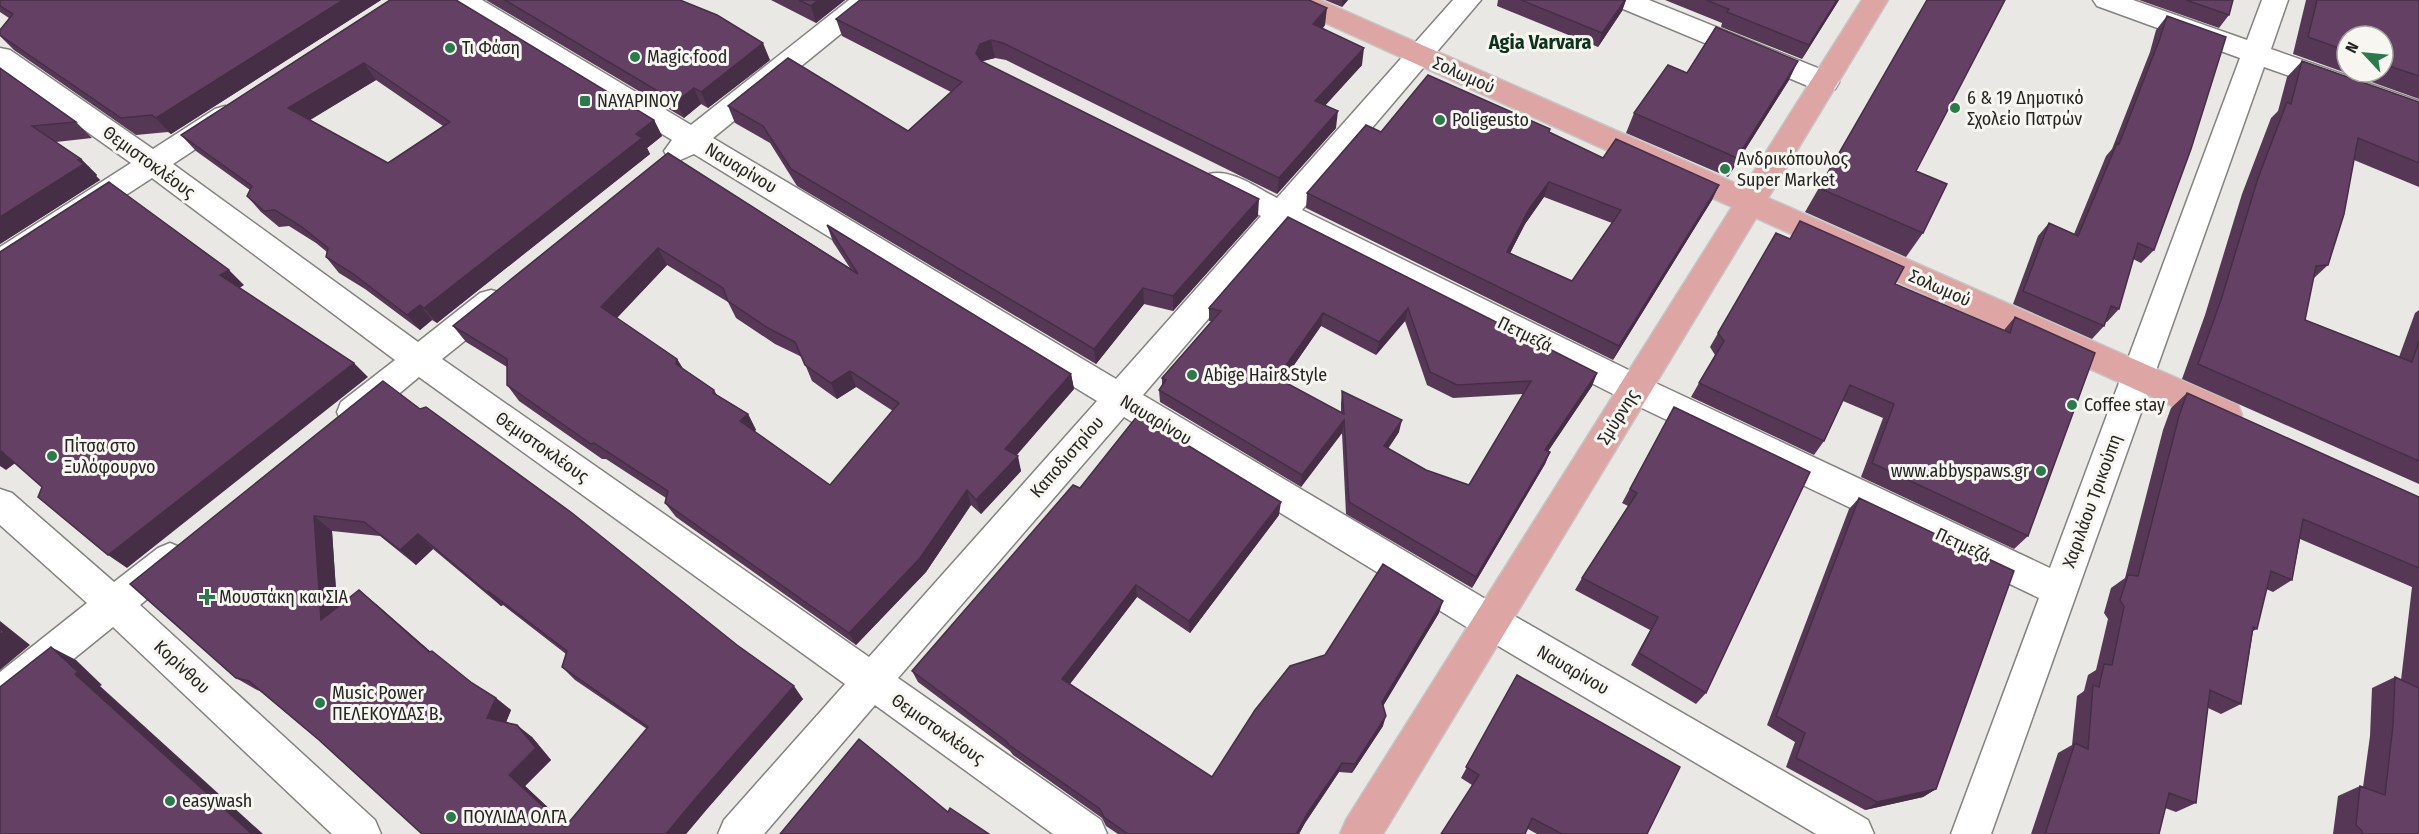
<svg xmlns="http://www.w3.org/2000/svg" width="2419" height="834" viewBox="0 0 2419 834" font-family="'Fira Sans Condensed',sans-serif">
	<rect width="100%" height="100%" fill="#eae8e4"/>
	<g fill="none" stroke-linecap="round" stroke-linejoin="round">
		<defs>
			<path id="minor" d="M 449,0 L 482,0 L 691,125 L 849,0 L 879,0 L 875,6 L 713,138 L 1116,379 L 1261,216 L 1209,190 L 1204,182 L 1209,174 C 1231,168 1257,188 1277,198 L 1453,0 L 1481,0 L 1302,210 L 1647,379 L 2050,568 L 2240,58 L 2097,6 L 2093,0 L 2133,0 L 2247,40 L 2262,0 L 2288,0 L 2271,49 L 2419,101 L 2419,122 L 2264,67 L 1991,834 L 1951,834 L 2039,598 L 1623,399 L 1286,228 L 1143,395 L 1504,610 L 1868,820 L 1874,834 L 1816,834 L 1478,634 L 1124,417 L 898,678 L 1101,820 L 1107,834 L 1053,834 L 875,705 L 764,834 L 718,834 L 724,820 L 845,684 L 419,377 L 365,422 L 353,426 L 341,422 L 337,412 L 341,402 L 395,360 L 152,178 L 11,270 L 0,274 L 0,247 L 131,163 L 0,70 L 0,48 L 10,50 L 153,149 L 215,109 L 225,106 L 235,109 L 239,116 L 235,123 L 173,164 L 418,342 L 480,293 L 491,290 L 502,293 L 507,302 L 502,311 L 442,359 L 869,657 L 1097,401 L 694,154 L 678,161 L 668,158 L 664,151 L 672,140 L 453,6 Z
				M 1612,0 L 1649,0 L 1835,75 L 1839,82 L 1835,89 L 1825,92 L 1815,89 L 1616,6 Z
				M 0,489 L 12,493 L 114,582 L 158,548 L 170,543 L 182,548 L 188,559 L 182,570 L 140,605 L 375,820 L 381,834 L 332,834 L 113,627 L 13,708 L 0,713 L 0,672 L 87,603 L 0,525 Z"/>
			<path id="major" d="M 1284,0 L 1320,0 L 1744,187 L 1862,0 L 1888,0 L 1768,198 L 2238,405 L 2242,415 L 2238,425 L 2226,429 L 2214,425 L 1756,218 L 1383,834 L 1340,834 L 1346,820 L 1732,207 L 1288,6 Z"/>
		</defs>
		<use href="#minor" stroke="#84827f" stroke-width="3"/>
		<use href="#major" stroke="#c6c6c6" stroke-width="3"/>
		<use href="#minor" fill="#fff" fill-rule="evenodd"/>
		<use href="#major" fill="#dda5a3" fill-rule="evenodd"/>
	</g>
	<path fill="#563856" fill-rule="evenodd" d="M 0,0 L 381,0 L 171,134 L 168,132 L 136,135 L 14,50 L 0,36 L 0,30 L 9,18 L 0,12 Z
		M 390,0 L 654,120 L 662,136 L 647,148 L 650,154 L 437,323 L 432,320 L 420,330 L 365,289 L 339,273 L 326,257 L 327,252 L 316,243 L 289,226 L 279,227 L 261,212 L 247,196 L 250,190 L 196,151 L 181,135 ZM 376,80 L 443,126 L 388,163 L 309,120 Z
		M 486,0 L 680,0 L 770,60 L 708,108 L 701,104 L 684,118 Z
		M 771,0 L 845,0 L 816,23 Z
		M 1325,0 L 1348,0 L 1342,7 Z
		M 1498,0 L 1626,0 L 1622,11 L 1598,47 L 1497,6 Z
		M 1665,0 L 1839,0 L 1802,59 L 1721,27 L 1722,23 Z
		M 1927,0 L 1916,171 L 1923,233 L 1906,257 L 1805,212 Z
		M 2139,0 L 2233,0 L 2229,15 L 2219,28 Z
		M 2306,0 L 2419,0 L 2419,99 L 2293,54 ZM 2347,36 L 2383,36 L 2383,72 L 2347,72 Z
		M 2167,16 L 2154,250 L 2141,263 L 2133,259 L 2119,309 L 2107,322 L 2105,321 L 2104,326 L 2092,339 L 2013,304 L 2038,236 L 2049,223 L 2074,234 L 2106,156 L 2112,149 L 2150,52 L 2156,30 Z
		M 836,19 L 1325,25 L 1323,28 L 1362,65 L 1325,105 L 1336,128 L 1277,194 L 1006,60 L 995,58 L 983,61 L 983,62 L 1258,216 L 1173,311 L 1144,304 L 1096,364 L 797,186 L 770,143 L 735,123 L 728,106 L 908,131 L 951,92 L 842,36 Z
		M 2302,61 L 2419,102 L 2419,187 L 2354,160 L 2328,265 L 2313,279 L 2305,320 L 2399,357 L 2415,313 L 2419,310 L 2419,484 L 2182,379 L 2205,315 L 2242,194 L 2271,118 L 2278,111 L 2287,77 Z
		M 0,68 L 76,122 L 92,138 L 56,142 L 81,159 L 97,175 L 96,176 L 100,180 L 0,244 Z
		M 1687,73 L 1789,80 L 1728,177 L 1626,133 L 1634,113 Z
		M 1381,132 L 1549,132 L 1603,158 L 1719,185 L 1712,200 L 1613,360 L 1306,208 L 1307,193 ZM 1544,197 L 1612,223 L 1572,281 L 1510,253 L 1525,224 Z
		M 668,153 L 850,268 L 833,242 L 827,225 L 1071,374 L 1074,389 L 1016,455 L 1021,471 L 981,514 L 971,505 L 926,572 L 856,645 L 676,517 L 665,503 L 666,498 L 606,459 L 602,459 L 519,401 L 507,385 L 507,367 L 466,342 L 453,326 ZM 667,265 L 728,302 L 736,318 L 775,344 L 802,357 L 812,381 L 837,399 L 856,387 L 893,411 L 830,485 L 754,431 L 756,430 L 748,414 L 717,395 L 714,390 L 683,369 L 677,359 L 617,318 Z
		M 1288,217 L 1597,373 L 1592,386 L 1548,451 L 1550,452 L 1545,464 L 1472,588 L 1346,514 L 1342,433 L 1301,487 L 1160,402 L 1159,390 L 1162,385 L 1162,378 L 1211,321 L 1209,321 L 1209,308 ZM 1405,321 L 1427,385 L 1453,398 L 1523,394 L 1469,485 L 1426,470 L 1388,449 L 1399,432 L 1342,391 L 1341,403 L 1341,413 L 1283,381 L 1321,326 L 1376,355 Z
		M 1895,284 L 2004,330 L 2015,317 L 2028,536 L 2014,549 L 1861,477 L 1883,418 L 1843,401 L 1824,441 L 1814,455 L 1691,397 L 1715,355 L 1710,347 L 1718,333 Z
		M 383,381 L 803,699 L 707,809 L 686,834 L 422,834 L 319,740 L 260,691 L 257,690 L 236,678 L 130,584 ZM 332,531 L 380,536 L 416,565 L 433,549 L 501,606 L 503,605 L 566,654 L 562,667 L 575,680 L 647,729 L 567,825 L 525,786 L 551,760 L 532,737 L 506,722 L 511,710 L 496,698 L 474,685 L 430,651 L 376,604 L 337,607 Z
		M 2187,393 L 2419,497 L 2419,834 L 2333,834 L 2338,796 L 2360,786 L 2363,787 L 2370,736 L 2372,688 L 2395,677 L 2401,680 L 2412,587 L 2300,539 L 2292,580 L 2273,592 L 2266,589 L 2257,629 L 2253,631 L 2241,704 L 2221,714 L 2208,708 L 2196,803 L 2176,812 L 2165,808 L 2159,834 L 2031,834 L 2058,753 L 2072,745 L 2077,696 L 2084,691 L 2088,675 L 2096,670 L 2108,619 L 2104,613 L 2111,588 L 2125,578 L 2163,430 L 2171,408 Z
		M 1674,407 L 1706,693 L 1696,704 L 1631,665 L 1650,630 L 1575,590 L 1582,578 L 1628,506 L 1622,503 Z
		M 1859,498 L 1936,789 L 1923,797 L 1865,810 L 1786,767 L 1795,742 L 1767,725 L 1849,509 Z
		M 1279,515 L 1190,633 L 1137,597 L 1070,684 L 1212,777 L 1325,655 L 1439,613 L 1383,705 L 1383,726 L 1352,773 L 1339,772 L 1305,823 L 1299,834 L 1118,834 L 1106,826 L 1102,818 L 1013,755 L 1010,751 L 918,682 L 912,671 Z
		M 1517,675 L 1647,834 L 1537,834 L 1528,829 L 1472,785 L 1461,778 Z"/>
	<path fill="#462e46" d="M 343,0 L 381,0 L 171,134 L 156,118 Z
		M 818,0 L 845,0 L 816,23 L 811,6 Z
		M 1342,0 L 1348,0 L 1342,7 Z
		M 1625,0 L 1626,0 L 1622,11 L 1598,47 L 1602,33 Z
		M 1837,0 L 1839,0 L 1802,59 L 1809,45 Z
		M 1327,8 L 1325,25 L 1311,41 L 1313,24 Z
		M 991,40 L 995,58 L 983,61 L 979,70 L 976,53 L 980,44 Z
		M 763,43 L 770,60 L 708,108 L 701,92 Z
		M 1364,48 L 1362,65 L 1314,118 L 1315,101 Z
		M 1798,61 L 1789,80 L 1728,177 L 1737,158 Z
		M 364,63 L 376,80 L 302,125 L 288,108 Z
		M 694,88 L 701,104 L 684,118 L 676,102 Z
		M 1338,111 L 1336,128 L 1277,194 L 1279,178 Z
		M 654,120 L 662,136 L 647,148 L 650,154 L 437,323 L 424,308 Z
		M 81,159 L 97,175 L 96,176 L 100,180 L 0,244 L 0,217 Z
		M 1549,182 L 1544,197 L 1525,224 L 1503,267 L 1507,252 L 1529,209 Z
		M 1719,185 L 1712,200 L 1613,360 L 1619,346 Z
		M 1259,199 L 1258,216 L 1173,311 L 1173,296 Z
		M 658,248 L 667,265 L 612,323 L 601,307 Z
		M 229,270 L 244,285 L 235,291 L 220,275 Z
		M 1143,288 L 1144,304 L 1096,364 L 1094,349 Z
		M 420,305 L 432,320 L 420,330 L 407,315 Z
		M 1408,308 L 1405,321 L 1376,355 L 1379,342 Z
		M 1323,313 L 1321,326 L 1276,391 L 1277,378 Z
		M 677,359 L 687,375 L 676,364 Z
		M 354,363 L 368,377 L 127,568 L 108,555 Z
		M 850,371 L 856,387 L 837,399 L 831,383 Z
		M 1597,373 L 1592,386 L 1541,462 L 1545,450 Z
		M 1071,374 L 1074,389 L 1009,464 L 1005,449 Z
		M 748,414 L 756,430 L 749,437 L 740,421 Z
		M 1344,420 L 1342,433 L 1301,487 L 1302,475 Z
		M 1402,420 L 1399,432 L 1381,458 L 1384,446 Z
		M 0,449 L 18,461 L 6,470 L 0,466 Z
		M 1550,452 L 1545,464 L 1472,588 L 1476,577 Z
		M 1018,456 L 1021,471 L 981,514 L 976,500 Z
		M 967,490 L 971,505 L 926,572 L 856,645 L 849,633 Z
		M 1281,502 L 1279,515 L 1190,633 L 1189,621 Z
		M 314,516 L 332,531 L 339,633 L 321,620 Z
		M 418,534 L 433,549 L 416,565 L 400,550 Z
		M 1136,585 L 1137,597 L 1065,690 L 1062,679 Z
		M 359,590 L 376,604 L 445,665 L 429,652 Z
		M 488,591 L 503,605 L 501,606 L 487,592 Z
		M 1443,601 L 1439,613 L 1379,713 L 1382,702 Z
		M 0,621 L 30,645 L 0,670 Z
		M 51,647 L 76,660 L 102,685 L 100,686 L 263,834 L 252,834 L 75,674 Z
		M 794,686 L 803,699 L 707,809 L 686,834 L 666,834 L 695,799 Z
		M 496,698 L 511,710 L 503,730 L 487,718 Z
		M 1386,716 L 1383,726 L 1352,773 L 1355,764 Z
		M 517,725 L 532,737 L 551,760 L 525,786 L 576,834 L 565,827 L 509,775 Z
		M 1342,763 L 1339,772 L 1305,823 L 1299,834 L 1296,834 L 1307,814 Z
		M 1936,789 L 1923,797 L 1865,810 L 1877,802 Z"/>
	<path fill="#644164" stroke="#462e46" stroke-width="1.5" fill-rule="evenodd" d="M 0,0 L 343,0 L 156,118 L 152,115 L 121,118 L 0,35 L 0,30 L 13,14 L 0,6 Z
		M 390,0 L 456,0 L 654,120 L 636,134 L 642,138 L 424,308 L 420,305 L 407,315 L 352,273 L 326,257 L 328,248 L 302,227 L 275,210 L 264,211 L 247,196 L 252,186 L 181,135 ZM 364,63 L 450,122 L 388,163 L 288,108 Z
		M 505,0 L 680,0 L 717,15 L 763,43 L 701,92 L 694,88 L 676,102 Z
		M 799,0 L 818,0 L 811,6 Z
		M 860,0 L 1309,0 L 1327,8 L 1313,24 L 1364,48 L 1315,101 L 1338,111 L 1279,178 L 1003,43 L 991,40 L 980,44 L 976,53 L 981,61 L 1259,199 L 1173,296 L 1143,288 L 1094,349 L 791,169 L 763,126 L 728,106 L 788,58 L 908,131 L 962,82 L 836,19 Z
		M 1521,0 L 1625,0 L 1602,33 Z
		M 1706,0 L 1837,0 L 1809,45 L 1727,12 L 1729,9 Z
		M 1927,0 L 2005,0 L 1916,171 L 1947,184 L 1923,233 L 1819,188 Z
		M 2186,0 L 2233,0 L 2229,15 Z
		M 2317,0 L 2419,0 L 2419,76 L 2383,64 L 2383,36 L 2347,36 L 2347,51 L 2308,37 Z
		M 2167,16 L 2226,37 L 2191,149 L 2154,250 L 2138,243 L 2119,309 L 2111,306 L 2104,326 L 2023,291 L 2049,223 L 2078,236 L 2117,143 L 2119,144 L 2160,38 Z
		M 1716,27 L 1798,61 L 1737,158 L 1634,113 L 1668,65 L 1687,73 Z
		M 2302,61 L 2419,102 L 2419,163 L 2358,138 L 2344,214 L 2328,265 L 2316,266 L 2305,320 L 2412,362 L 2419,341 L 2419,461 L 2198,364 L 2221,300 L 2258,178 L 2287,102 L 2291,104 Z
		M 0,68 L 76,122 L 32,126 L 81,159 L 78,160 L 84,164 L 0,217 Z
		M 1428,75 L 1550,129 L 1549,132 L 1603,158 L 1616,139 L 1719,185 L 1619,346 L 1307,193 L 1366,125 L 1381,132 ZM 1549,182 L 1621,210 L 1572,281 L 1507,252 L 1529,209 Z
		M 668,153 L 858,274 L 827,225 L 1071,374 L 1005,449 L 1018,456 L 976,500 L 967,490 L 920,558 L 849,633 L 665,503 L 668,491 L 594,443 L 591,444 L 507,385 L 507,359 L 453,326 ZM 658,248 L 723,288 L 728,301 L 768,328 L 795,342 L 805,365 L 831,383 L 850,371 L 899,403 L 830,485 L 740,421 L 748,414 L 713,393 L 714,390 L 676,364 L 677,359 L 601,307 Z
		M 109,182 L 229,270 L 220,275 L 354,363 L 108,555 L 38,497 L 42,487 L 0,450 L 0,252 Z
		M 1288,217 L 1597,373 L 1545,450 L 1550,452 L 1476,577 L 1349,502 L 1344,420 L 1302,475 L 1159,390 L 1166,380 L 1162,378 L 1221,311 L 1209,308 ZM 1408,308 L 1430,372 L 1457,385 L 1531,381 L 1469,485 L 1426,470 L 1384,446 L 1402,420 L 1342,391 L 1344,414 L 1277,378 L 1323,313 L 1379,342 Z
		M 1800,221 L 1904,267 L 1895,284 L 2010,333 L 2015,317 L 2095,353 L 2028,536 L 1872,463 L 1894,404 L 1850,385 L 1824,441 L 1699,383 L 1724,341 L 1718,333 L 1776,233 L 1790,239 Z
		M 383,381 L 420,409 L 426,407 L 572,513 L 737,645 L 794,686 L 695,799 L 666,834 L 422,834 L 319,740 L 249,681 L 236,678 L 130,584 ZM 314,516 L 364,522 L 400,550 L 418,534 L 487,592 L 488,591 L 567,651 L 562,667 L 648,727 L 565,827 L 509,775 L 536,748 L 517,725 L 487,718 L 496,698 L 472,683 L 432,651 L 429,652 L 359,590 L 321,620 Z
		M 2187,393 L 2419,497 L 2419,568 L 2303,519 L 2292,580 L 2271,571 L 2257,629 L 2253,627 L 2241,704 L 2210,690 L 2196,803 L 2169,793 L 2159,834 L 2045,834 L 2075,743 L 2088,749 L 2093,685 L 2099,687 L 2104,664 L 2112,665 L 2124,607 L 2120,600 L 2128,575 L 2138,576 L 2179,416 Z
		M 1674,407 L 1810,472 L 1706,693 L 1639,653 L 1658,617 L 1582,578 L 1637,493 L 1630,489 Z
		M 1138,415 L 1281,502 L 1189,621 L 1136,585 L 1062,679 L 1212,777 L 1255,710 L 1290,666 L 1325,655 L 1383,564 L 1443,601 L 1382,702 L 1386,716 L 1355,764 L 1342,763 L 1307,814 L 1296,834 L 1128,834 L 1104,817 L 1100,809 L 1009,745 L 1006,741 L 912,671 L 1073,485 L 1080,488 Z
		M 1859,498 L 2014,571 L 1936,789 L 1877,802 L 1796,758 L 1805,733 L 1776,716 Z
		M 0,628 L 4,632 L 0,635 Z
		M 51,647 L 78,672 L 75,674 L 252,834 L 0,834 L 0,687 Z
		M 1517,675 L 1680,767 L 1647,834 L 1562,834 L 1532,818 L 1525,834 L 1441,834 L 1479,775 L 1466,767 Z
		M 2395,677 L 2419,688 L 2419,834 L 2362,834 L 2362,831 L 2356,825 L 2360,786 L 2385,795 L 2393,725 Z
		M 859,739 L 948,812 L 950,808 L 989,834 L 780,834 Z"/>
	<g fill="#2a7b4c" stroke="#f7f6f1" stroke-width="2">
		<circle cx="450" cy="48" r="6"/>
		<circle cx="635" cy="57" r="6"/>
		<rect x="579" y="95" width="12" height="12" rx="3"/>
		<circle cx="1955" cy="108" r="6"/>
		<circle cx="1440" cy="120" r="6"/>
		<circle cx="1725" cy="169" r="6"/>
		<circle cx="1192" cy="375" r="6"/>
		<circle cx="2072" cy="405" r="6"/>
		<circle cx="52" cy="456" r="6"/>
		<circle cx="2041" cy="471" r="6"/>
		<path d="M204 588h6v6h6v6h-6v6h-6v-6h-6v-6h6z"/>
		<circle cx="320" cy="703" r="6"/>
		<circle cx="170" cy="801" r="6"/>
		<circle cx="451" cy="817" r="6"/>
	</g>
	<g text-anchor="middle" stroke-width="6" stroke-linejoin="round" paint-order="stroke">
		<g font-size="18" fill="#252523" stroke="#f7f6f1" text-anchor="start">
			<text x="462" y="54">Τι Φάση</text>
			<text x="647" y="63">Magic food</text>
			<text x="1967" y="104">6 &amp; 19 Δημοτικό<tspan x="1967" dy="21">Σχολείο Πατρών</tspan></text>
			<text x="597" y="107">ΝΑΥΑΡΙΝΟΥ</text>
			<text x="1452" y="126">Poligeusto</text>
			<text x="1737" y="165">Ανδρικόπουλος<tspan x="1737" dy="21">Super Market</tspan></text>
			<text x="1204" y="381">Abige Hair&amp;Style</text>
			<text x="2084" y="411">Coffee stay</text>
			<text x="64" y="452">Πίτσα στο<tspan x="64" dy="21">Ξυλόφουρνο</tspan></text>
			<text x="2029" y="477" text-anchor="end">www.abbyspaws.gr</text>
			<text x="219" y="603">Μουστάκη και ΣΙΑ</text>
			<text x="332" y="699">Music Power<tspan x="332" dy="21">ΠΕΛΕΚΟΥΔΑΣ Β.</tspan></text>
			<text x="182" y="807">easywash</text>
			<text x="463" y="823">ΠΟΥΛΙΔΑ ΟΛΓΑ</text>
		</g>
		<g font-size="18" fill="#252523" stroke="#f7f6f1">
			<text transform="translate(1464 75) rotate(24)" y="6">Σολωμού</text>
			<text transform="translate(149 162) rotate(36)" y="6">Θεμιστοκλέους</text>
			<text transform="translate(741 168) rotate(31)" y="6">Ναυαρίνου</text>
			<text transform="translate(1940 288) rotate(24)" y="6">Σολωμού</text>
			<text transform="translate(1525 334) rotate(26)" y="6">Πετμεζά</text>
			<text transform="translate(1618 417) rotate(-58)" y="6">Σμύρνης</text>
			<text transform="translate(1156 420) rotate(31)" y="6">Ναυαρίνου</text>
			<text transform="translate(542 447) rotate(35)" y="6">Θεμιστοκλέους</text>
			<text transform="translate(1067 457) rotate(-49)" y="6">Καποδιστρίου</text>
			<text transform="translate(2092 501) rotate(-70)" y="6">Χαριλάου Τρικούπη</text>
			<text transform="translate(1963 545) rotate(25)" y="6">Πετμεζά</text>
			<text transform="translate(182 667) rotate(43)" y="6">Κορίνθου</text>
			<text transform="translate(1573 670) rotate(30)" y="6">Ναυαρίνου</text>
			<text transform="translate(938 729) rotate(35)" y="6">Θεμιστοκλέους</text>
		</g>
		<g font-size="20" font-weight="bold" fill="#0c331c" stroke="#f7f6f1">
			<text x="1540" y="49">Agia Varvara</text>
		</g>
	</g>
	<g transform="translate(2365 54) rotate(296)"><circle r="28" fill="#f7f6f1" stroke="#a3a29f" stroke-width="1.5"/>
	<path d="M0-4.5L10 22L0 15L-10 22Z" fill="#2a7b4c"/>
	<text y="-9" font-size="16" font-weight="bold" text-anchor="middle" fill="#252523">N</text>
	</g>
</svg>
